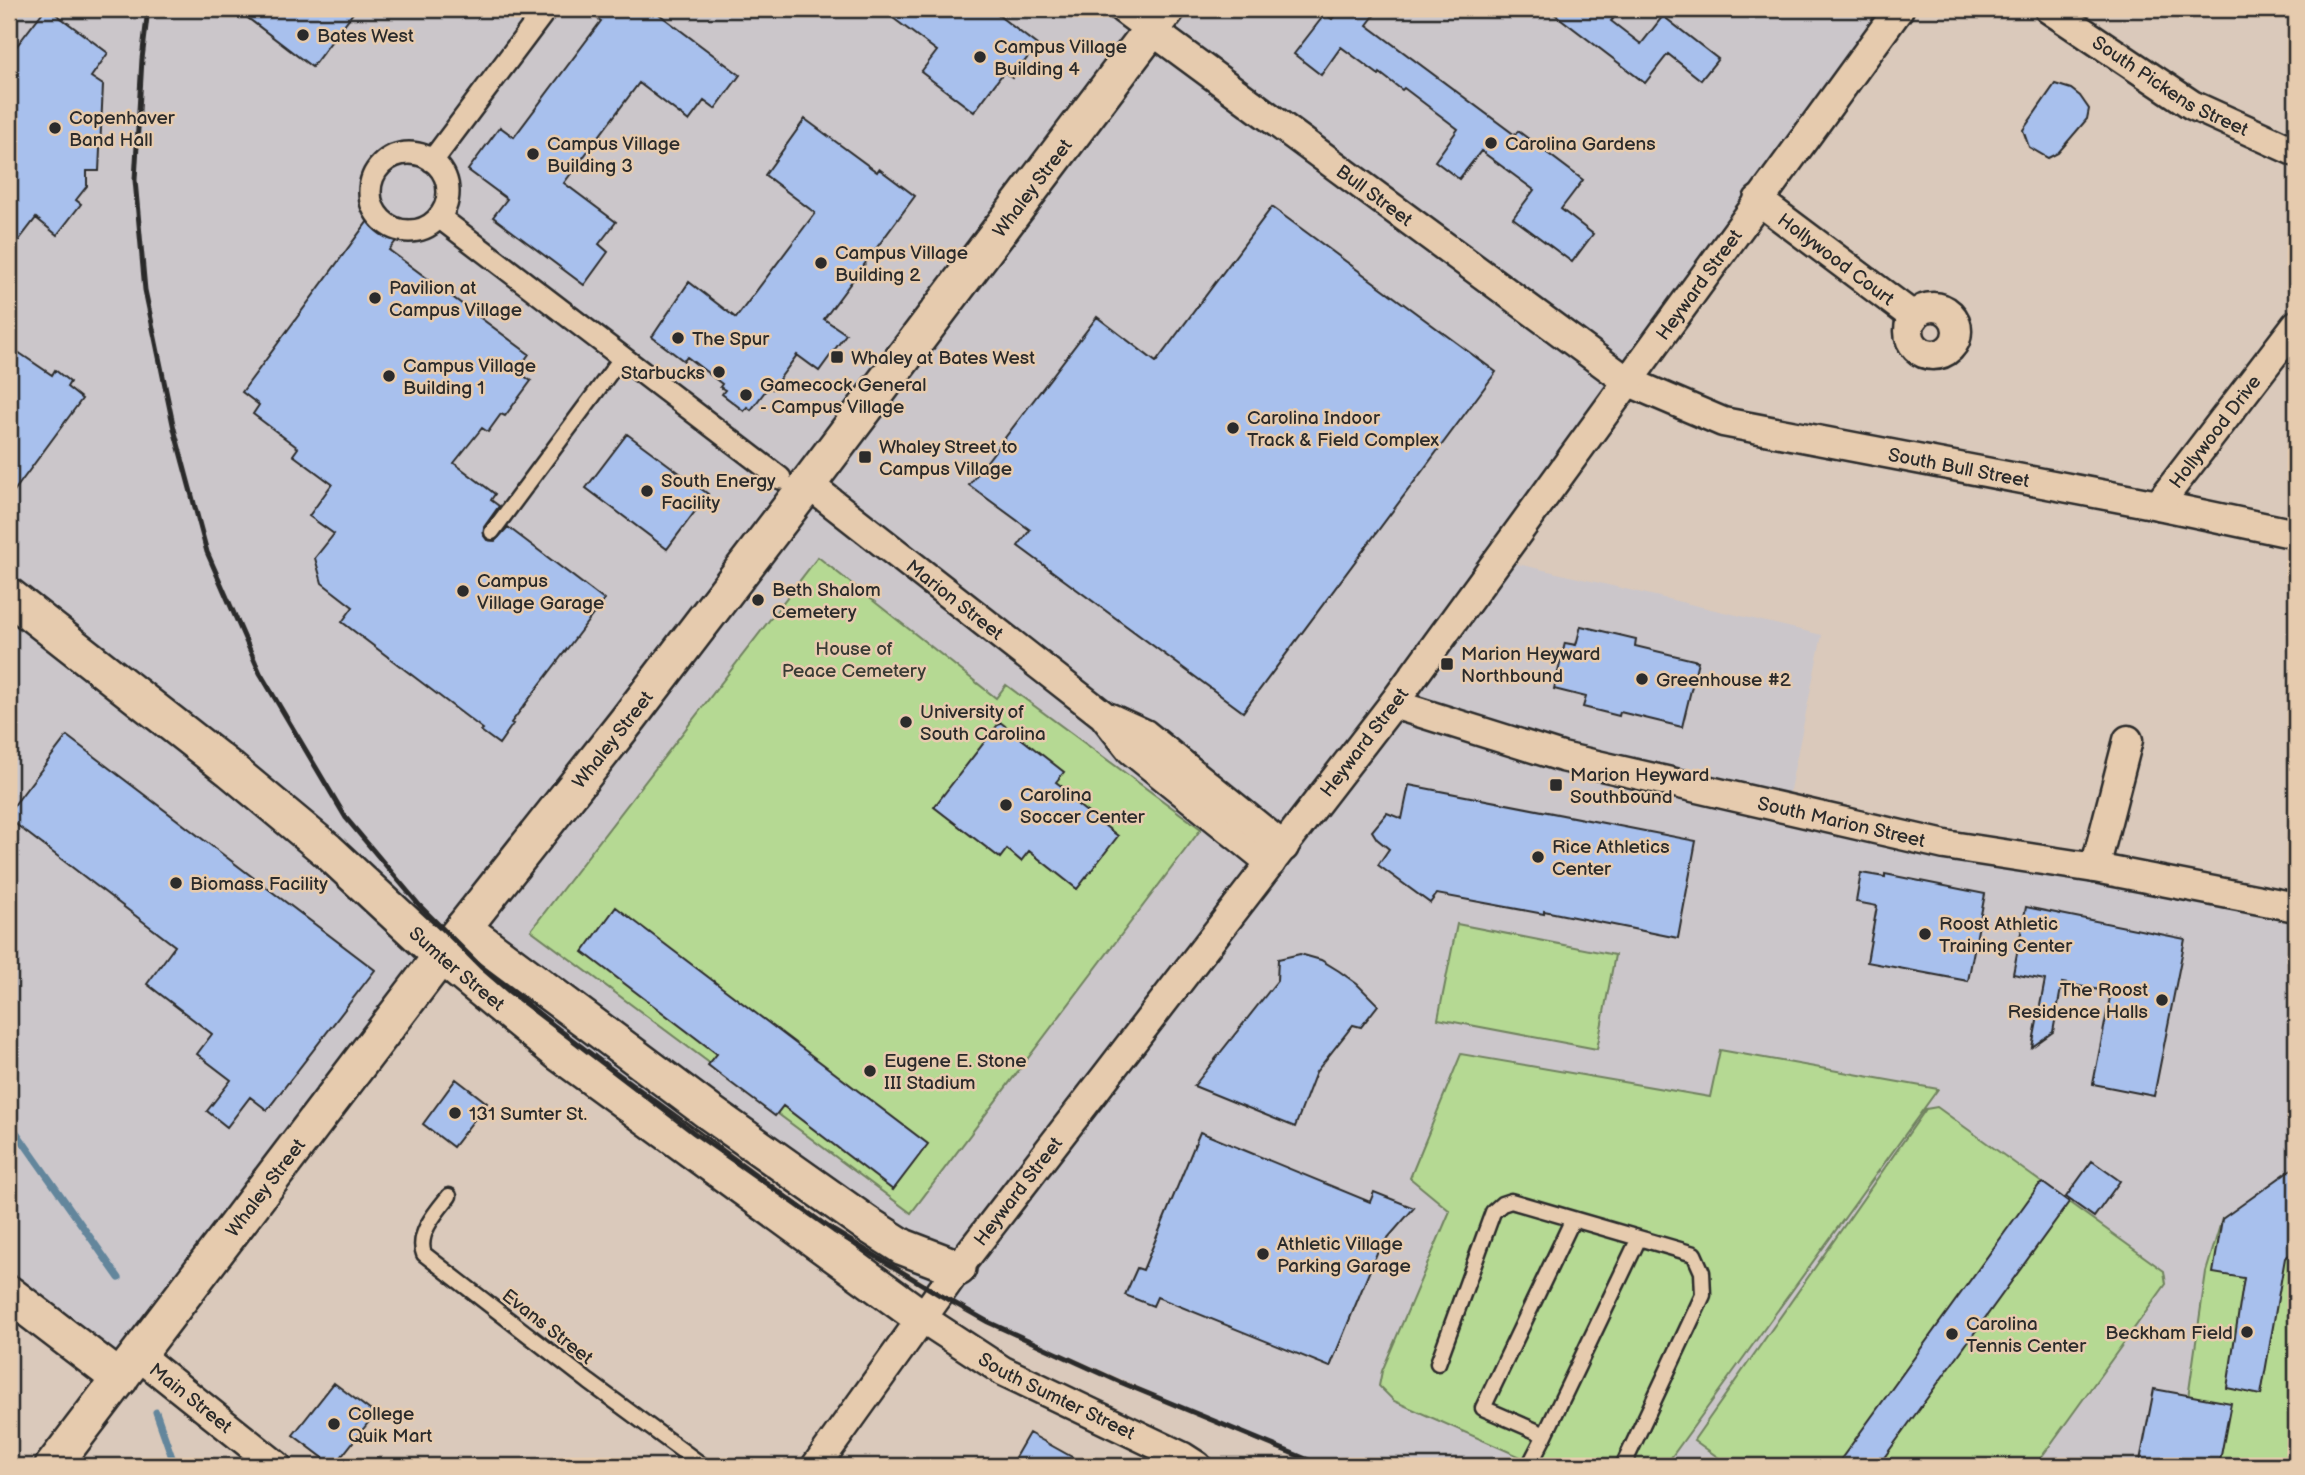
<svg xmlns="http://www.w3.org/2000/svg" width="2305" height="1475" viewBox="0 0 2305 1475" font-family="'Balsamiq Sans',sans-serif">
	<rect width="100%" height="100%" fill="#dac9bb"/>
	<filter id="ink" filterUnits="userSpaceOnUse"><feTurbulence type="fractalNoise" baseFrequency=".0143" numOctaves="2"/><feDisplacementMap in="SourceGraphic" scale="14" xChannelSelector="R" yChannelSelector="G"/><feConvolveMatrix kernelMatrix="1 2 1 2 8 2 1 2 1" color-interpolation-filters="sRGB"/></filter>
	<g filter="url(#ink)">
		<path fill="#cbc6ca" d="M 9,9 L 1916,9 L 1492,558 L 1822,635 L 1786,809 L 2296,912 L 2296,1466 L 1318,1466 L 981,1317 L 822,1216 L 539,1016 L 447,946 L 110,1375 L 9,1297 Z"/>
		<path fill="#b5d993" stroke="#70825f" stroke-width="2" d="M 818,557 L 996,698 L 1006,685 L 1201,829 L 911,1213 L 531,930 Z
			M 1457,924 L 1615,955 L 1597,1049 L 1438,1019 Z
			M 1720,1050 L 1938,1089 L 1665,1466 L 1541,1466 L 1394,1401 L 1379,1386 L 1382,1371 L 1450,1211 L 1410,1178 L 1461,1054 L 1710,1097 Z
			M 1937,1107 L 2164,1271 L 2166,1284 L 2035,1466 L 1730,1466 L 1694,1440 L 1926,1109 Z
			M 2286,1174 L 2296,1175 L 2296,1466 L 2141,1466 L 2155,1393 L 2188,1398 L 2206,1272 L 2222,1219 L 2255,1199 Z"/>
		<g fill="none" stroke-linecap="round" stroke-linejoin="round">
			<path stroke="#63869c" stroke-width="7" d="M 9,1122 L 119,1278
				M 156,1412 L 175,1466"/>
		</g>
		<path fill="#a8c0ed" stroke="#2b2b2b" stroke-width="2" d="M 45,9 L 49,9 L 108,53 L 91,77 L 103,85 L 99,171 L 87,171 L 87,186 L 76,200 L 81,204 L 57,235 L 36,218 L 9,253 L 9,56 Z
			M 236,9 L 356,9 L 312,67 Z
			M 583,9 L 652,9 L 740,75 L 715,109 L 704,101 L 689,121 L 639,83 L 564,183 L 616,222 L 599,244 L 608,252 L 584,285 L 493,217 L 507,199 L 468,170 L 500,127 L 514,137 L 601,21 Z
			M 881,9 L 990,9 L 1037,45 L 1012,78 L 1004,72 L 974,112 L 921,72 L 937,51 Z
			M 1340,9 L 1379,9 L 1367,25 L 1515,135 L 1518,131 L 1583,180 L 1561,209 L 1593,234 L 1572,262 L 1513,218 L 1534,190 L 1481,151 L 1459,179 L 1435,161 L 1458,129 L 1404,88 L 1402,90 L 1380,73 L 1379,75 L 1341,47 L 1321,75 L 1294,54 L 1325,14 L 1332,19 Z
			M 1548,9 L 1601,9 L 1613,19 L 1611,21 L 1641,44 L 1663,16 L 1718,59 L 1701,80 L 1668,54 L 1645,83 Z
			M 2055,84 L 2071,89 L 2080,96 L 2089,109 L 2087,119 L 2058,153 L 2048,158 L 2029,147 L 2023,130 Z
			M 805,119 L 877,172 L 879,169 L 915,196 L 824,319 L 846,334 L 819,371 L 797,355 L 772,389 L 769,386 L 751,410 L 747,407 L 744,411 L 722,394 L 725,390 L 720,387 L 722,384 L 687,357 L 684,361 L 652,337 L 689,282 L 736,318 L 815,213 L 765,175 Z
			M 1272,207 L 1496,372 L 1243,712 L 1018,546 L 1030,530 L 969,485 L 1097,317 L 1156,362 Z
			M 368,221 L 396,241 L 389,250 L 529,354 L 517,371 L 531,381 L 505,416 L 501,414 L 488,432 L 482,428 L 454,463 L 495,494 L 491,500 L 499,506 L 484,527 L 484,536 L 487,540 L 495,541 L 508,527 L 604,600 L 511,723 L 513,724 L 499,744 L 481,731 L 483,729 L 342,622 L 353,607 L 322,583 L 315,558 L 334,534 L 309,516 L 332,484 L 293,455 L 298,448 L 253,414 L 259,405 L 242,392 Z
			M 9,346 L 52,375 L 55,370 L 70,382 L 67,387 L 82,399 L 9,498 Z
			M 627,434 L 708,494 L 667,549 L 586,488 Z
			M 1581,626 L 1636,639 L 1635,646 L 1698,661 L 1682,727 L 1620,712 L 1619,716 L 1583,707 L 1586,697 L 1554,689 L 1565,643 L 1576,645 Z
			M 1000,722 L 1064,772 L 1056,782 L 1077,798 L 1074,802 L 1118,836 L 1077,889 L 1029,851 L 1021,861 L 1007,849 L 1000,858 L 934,807 Z
			M 67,736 L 375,970 L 267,1110 L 250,1097 L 227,1127 L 207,1111 L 231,1080 L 197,1054 L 212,1034 L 147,984 L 175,946 L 9,819 L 9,812 Z
			M 1409,785 L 1696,841 L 1678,938 L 1544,911 L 1544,914 L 1437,894 L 1430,903 L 1378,865 L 1389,849 L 1377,839 L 1372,831 L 1387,813 L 1402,819 Z
			M 1861,873 L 1885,877 L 1885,874 L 1985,894 L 1968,981 L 1867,962 L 1877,906 L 1856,902 Z
			M 616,907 L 928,1144 L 893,1190 L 783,1106 L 775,1116 L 731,1083 L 708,1065 L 717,1054 L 583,952 Z
			M 2026,907 L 2185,939 L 2154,1096 L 2093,1084 L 2111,992 L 2062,983 L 2053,1032 L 2032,1047 L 2045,980 L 2013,974 Z
			M 1300,954 L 1321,960 L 1339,971 L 1357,984 L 1378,1005 L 1361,1027 L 1353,1025 L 1316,1072 L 1295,1127 L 1194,1086 L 1277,981 L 1278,959 Z
			M 456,1079 L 487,1103 L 453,1147 L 423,1124 Z
			M 1200,1132 L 1370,1202 L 1374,1192 L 1414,1208 L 1379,1248 L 1330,1367 L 1157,1297 L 1153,1306 L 1125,1295 L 1137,1268 L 1143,1270 Z
			M 2092,1161 L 2120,1181 L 2094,1217 L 2066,1197 Z
			M 2296,1166 L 2296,1250 L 2285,1258 L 2261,1395 L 2227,1388 L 2244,1278 L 2213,1273 L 2222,1219 Z
			M 2043,1183 L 2069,1202 L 1878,1466 L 1836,1466 L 2039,1185 Z
			M 334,1383 L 375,1414 L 334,1466 L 293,1435 Z
			M 2154,1389 L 2231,1403 L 2219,1466 L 2139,1466 Z
			M 1029,1433 L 1088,1466 L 1010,1466 Z"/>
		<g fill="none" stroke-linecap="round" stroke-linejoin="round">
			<defs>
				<path id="service" d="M 492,532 L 622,357
					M 449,1196 C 437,1211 416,1234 424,1254 L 589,1382 L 703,1466
					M 1573,1219 L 1483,1408 L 1545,1435 L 1639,1238
					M 1438,1363 L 1493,1212 L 1502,1204 L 1511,1201 L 1694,1254 L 1702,1272 L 1703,1295 L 1623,1466
					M 1529,1466 L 1545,1435"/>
				<path id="pedestrian" d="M370 192a39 39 0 1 1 78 0a39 39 0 1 1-78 0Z
					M 432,161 L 546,9
					M 439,217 L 780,478"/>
				<g id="minor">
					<path id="s1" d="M 1123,9 L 1627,381 L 1723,422 L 2158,505 L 2296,534"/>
					<path id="s2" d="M 2049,9 L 2192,105 L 2296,152"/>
					<path id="s3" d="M 1758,200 L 1914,317"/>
					<circle cx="1933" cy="331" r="24"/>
					<path id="s4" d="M 808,484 L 1103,715 L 1131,750 L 1271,863"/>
					<path id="s5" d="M 2158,505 L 2296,325"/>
					<path id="s6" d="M 1393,704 L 1562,757 L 1945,845 L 2095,868 L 2296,907"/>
					<path d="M 1110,718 L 1145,734 L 1284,847"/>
					<path d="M 2095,868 L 2128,740"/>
					<path id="s7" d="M 922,1318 L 1003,1371 L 1183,1457 L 1197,1466"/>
					<path id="s8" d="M 138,1355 L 277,1466"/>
					<path id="s9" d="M 816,1466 L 958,1268 L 1393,704 L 1899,9"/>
				</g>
				<g id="tertiary">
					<path id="s10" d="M 9,596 L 231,770 L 327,850 L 441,956 L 558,1052 L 922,1318"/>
					<path d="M 463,928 L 709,1112 L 867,1224 L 903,1247 L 958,1268"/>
					<path d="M 9,1294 L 120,1379"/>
					<path id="s11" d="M 53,1466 L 441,956 L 626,722 L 792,505 L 1167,9"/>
				</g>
			</defs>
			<use href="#service" stroke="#2b2b2b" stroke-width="19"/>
			<use href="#pedestrian" stroke="#2b2b2b" stroke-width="26"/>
			<use href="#minor" stroke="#2b2b2b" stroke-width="33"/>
			<use href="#tertiary" stroke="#2b2b2b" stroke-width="40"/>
			<use href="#service" stroke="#e6cbae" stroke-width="14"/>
			<use href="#pedestrian" stroke="#e6cbae" stroke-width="21"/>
			<use href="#minor" stroke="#e6cbae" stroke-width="28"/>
			<use href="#tertiary" stroke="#e6cbae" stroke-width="35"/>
			<path stroke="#2b2b2b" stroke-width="5" d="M 148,9 L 142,59 L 135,180 L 145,290 L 174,429 L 207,552 L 260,673 L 346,818 L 420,906 L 481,967 L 510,992 L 694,1133 L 834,1231 L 940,1295 L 988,1322 L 1120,1382 L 1323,1466"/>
		</g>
	</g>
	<g fill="#2b2b2b" stroke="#e6cbae" stroke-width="2.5">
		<circle cx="303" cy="35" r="7"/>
		<circle cx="980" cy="57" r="7"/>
		<circle cx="55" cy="128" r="7"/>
		<circle cx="1491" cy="143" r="7"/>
		<circle cx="533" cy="154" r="7"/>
		<circle cx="821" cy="263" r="7"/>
		<circle cx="375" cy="298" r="7"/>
		<circle cx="678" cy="338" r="7"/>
		<rect x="830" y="350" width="14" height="14" rx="3.5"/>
		<circle cx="719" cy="372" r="7"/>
		<circle cx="389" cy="376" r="7"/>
		<circle cx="746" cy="395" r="7"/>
		<circle cx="1233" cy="428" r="7"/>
		<rect x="858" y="450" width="14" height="14" rx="3.5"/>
		<circle cx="647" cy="491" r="7"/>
		<circle cx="463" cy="591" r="7"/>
		<circle cx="758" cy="600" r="7"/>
		<rect x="1440" y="657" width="14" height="14" rx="3.5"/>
		<circle cx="1642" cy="679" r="7"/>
		<circle cx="906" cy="722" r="7"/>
		<rect x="1549" y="778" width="14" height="14" rx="3.5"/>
		<circle cx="1006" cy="805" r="7"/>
		<circle cx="1538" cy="857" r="7"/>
		<circle cx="176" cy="883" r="7"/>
		<circle cx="1925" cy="934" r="7"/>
		<circle cx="2162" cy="1000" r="7"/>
		<circle cx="870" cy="1071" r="7"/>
		<circle cx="455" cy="1113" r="7"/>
		<circle cx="1263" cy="1254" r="7"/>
		<circle cx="2247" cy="1332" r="7"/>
		<circle cx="1952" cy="1334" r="7"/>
		<circle cx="334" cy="1424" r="7"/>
	</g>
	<g text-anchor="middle" stroke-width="5" stroke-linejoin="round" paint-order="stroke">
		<g font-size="19" fill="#2b2b2b" stroke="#e6cbae" text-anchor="start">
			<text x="317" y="42">Bates West</text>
			<text x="994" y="53">Campus Village<tspan x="994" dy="22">Building 4</tspan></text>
			<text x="69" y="124">Copenhaver<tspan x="69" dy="22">Band Hall</tspan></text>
			<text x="547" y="150">Campus Village<tspan x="547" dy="22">Building 3</tspan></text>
			<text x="1505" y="150">Carolina Gardens</text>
			<text x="835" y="259">Campus Village<tspan x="835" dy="22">Building 2</tspan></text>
			<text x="389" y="294">Pavilion at<tspan x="389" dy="22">Campus Village</tspan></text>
			<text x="692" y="345">The Spur</text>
			<text x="851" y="364">Whaley at Bates West</text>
			<text x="403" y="372">Campus Village<tspan x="403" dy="22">Building 1</tspan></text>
			<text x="705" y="379" text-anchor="end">Starbucks</text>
			<text x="760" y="391">Gamecock General<tspan x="760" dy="22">- Campus Village</tspan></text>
			<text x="1247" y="424">Carolina Indoor<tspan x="1247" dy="22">Track &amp; Field Complex</tspan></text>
			<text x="879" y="453">Whaley Street to<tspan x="879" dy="22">Campus Village</tspan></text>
			<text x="661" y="487">South Energy<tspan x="661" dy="22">Facility</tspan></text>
			<text x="477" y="587">Campus<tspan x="477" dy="22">Village Garage</tspan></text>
			<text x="772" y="596">Beth Shalom<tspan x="772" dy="22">Cemetery</tspan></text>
			<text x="1461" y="660">Marion Heyward<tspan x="1461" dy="22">Northbound</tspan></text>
			<text x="1656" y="686">Greenhouse #2</text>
			<text x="920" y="718">University of<tspan x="920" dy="22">South Carolina</tspan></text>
			<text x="1570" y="781">Marion Heyward<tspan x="1570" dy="22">Southbound</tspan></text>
			<text x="1020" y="801">Carolina<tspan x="1020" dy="22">Soccer Center</tspan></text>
			<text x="1552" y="853">Rice Athletics<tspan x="1552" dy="22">Center</tspan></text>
			<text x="190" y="890">Biomass Facility</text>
			<text x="1939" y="930">Roost Athletic<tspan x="1939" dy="22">Training Center</tspan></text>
			<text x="2148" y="996" text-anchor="end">The Roost<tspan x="2148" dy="22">Residence Halls</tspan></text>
			<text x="884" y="1067">Eugene E. Stone<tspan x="884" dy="22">III Stadium</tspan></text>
			<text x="469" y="1120">131 Sumter St.</text>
			<text x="1277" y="1250">Athletic Village<tspan x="1277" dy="22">Parking Garage</tspan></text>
			<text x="1966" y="1330">Carolina<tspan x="1966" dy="22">Tennis Center</tspan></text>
			<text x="2233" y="1339" text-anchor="end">Beckham Field</text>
			<text x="348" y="1420">College<tspan x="348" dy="22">Quik Mart</tspan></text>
		</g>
		<g font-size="19" fill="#2b2b2b" stroke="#e6cbae">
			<text dy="7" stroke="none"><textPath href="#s2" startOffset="144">South Pickens Street</textPath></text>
			<text dy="7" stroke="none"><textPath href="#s11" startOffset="1610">Whaley Street</textPath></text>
			<text dy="7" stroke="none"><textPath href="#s1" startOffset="313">Bull Street</textPath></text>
			<text dy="7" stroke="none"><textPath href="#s3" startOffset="98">Hollywood Court</textPath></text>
			<text dy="7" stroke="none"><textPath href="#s9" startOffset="1475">Heyward Street</textPath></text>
			<text dy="7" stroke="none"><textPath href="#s5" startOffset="93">Hollywood Drive</textPath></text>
			<text dy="7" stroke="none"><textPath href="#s1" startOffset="971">South Bull Street</textPath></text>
			<text dy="7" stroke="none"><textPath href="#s4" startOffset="187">Marion Street</textPath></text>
			<text dy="7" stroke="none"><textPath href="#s11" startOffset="917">Whaley Street</textPath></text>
			<text dy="7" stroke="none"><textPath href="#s9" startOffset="908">Heyward Street</textPath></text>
			<text dy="7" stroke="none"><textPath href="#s6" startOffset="464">South Marion Street</textPath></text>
			<text dy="7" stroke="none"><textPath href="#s10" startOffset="583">Sumter Street</textPath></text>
			<text dy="7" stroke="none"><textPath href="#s11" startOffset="350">Whaley Street</textPath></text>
			<text dy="7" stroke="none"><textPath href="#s9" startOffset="341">Heyward Street</textPath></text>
			<text transform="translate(548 1326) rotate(38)" y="7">Evans Street</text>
			<text dy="7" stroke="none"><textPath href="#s7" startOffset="156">South Sumter Street</textPath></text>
			<text dy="7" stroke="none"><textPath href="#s8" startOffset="68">Main Street</textPath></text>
		</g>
		<g font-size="19" fill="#393c35" stroke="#e6cbae">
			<text x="854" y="655">House of<tspan x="854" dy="22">Peace Cemetery</tspan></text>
		</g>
	</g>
	<rect width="2305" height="1475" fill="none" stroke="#e6cbae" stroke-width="35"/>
	<rect x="18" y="18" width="2270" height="1440" fill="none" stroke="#2b2b2b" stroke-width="2.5" filter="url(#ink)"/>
</svg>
